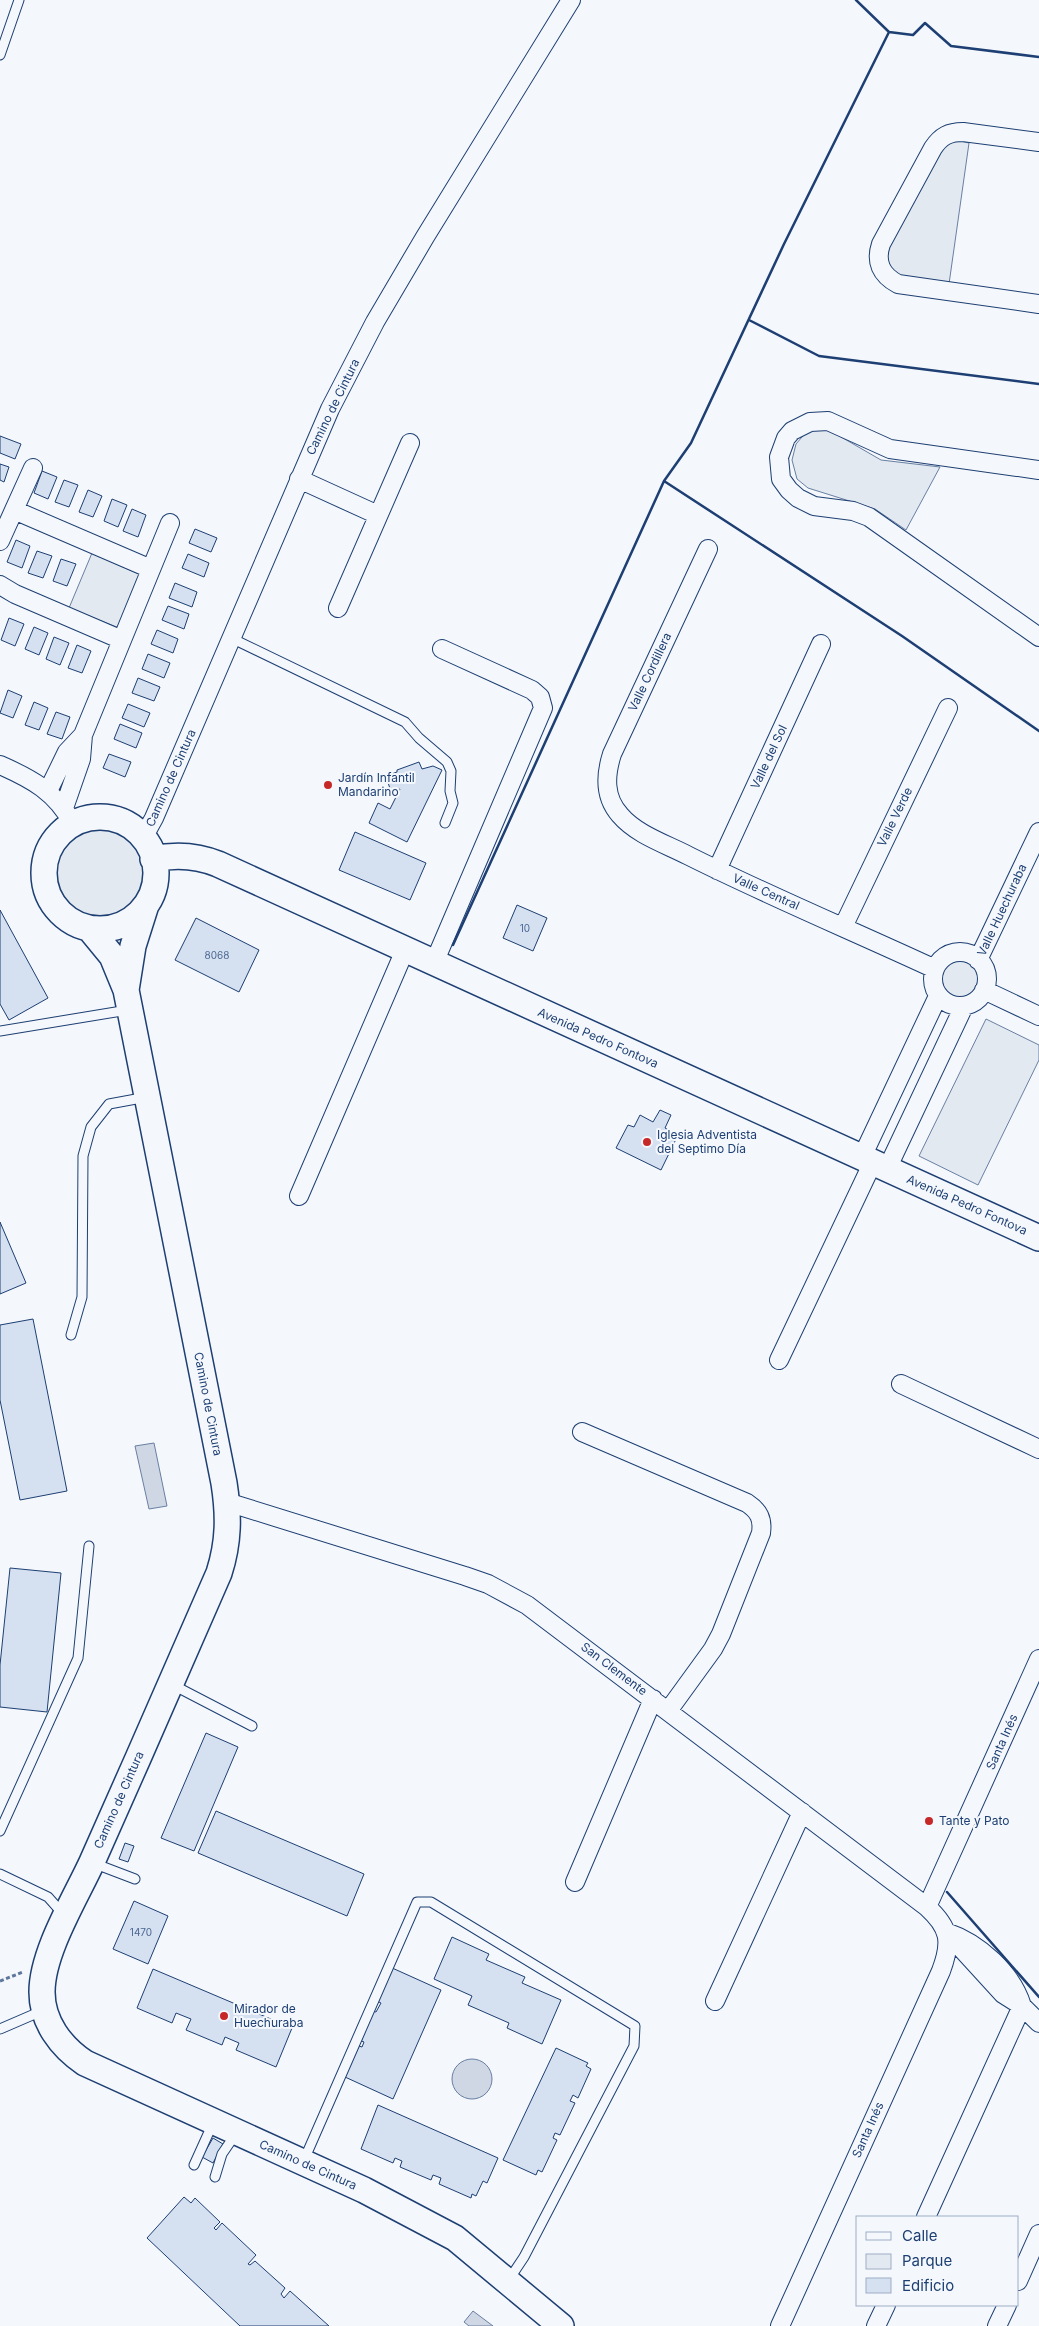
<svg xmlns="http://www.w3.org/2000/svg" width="1039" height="2326" viewBox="0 0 1039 2326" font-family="Inter,sans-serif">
	<rect width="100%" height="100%" fill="#f4f7fb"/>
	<path fill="#e3e9f0" stroke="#687fa3" d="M 956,140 L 969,143 L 949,284 L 896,276 L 885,257 L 886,252 L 942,147 Z
		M 808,430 L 829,430 L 881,460 L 940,467 L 906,530 L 875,509 L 808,488 L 797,479 L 792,460 L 796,444 Z
		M 92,553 L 141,575 L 119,628 L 69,608 Z
		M52 873a47 47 0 1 1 94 0a47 47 0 1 1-94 0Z
		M942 979a19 19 0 1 1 38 0a19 19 0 1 1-38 0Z
		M 986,1019 L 1039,1045 L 1039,1060 L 978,1185 L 919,1156 Z"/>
	<path fill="#cfd7e4" stroke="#687fa3" d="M 154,1443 L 167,1506 L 149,1509 L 135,1446 Z
		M452 2079a20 20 0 1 1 40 0a20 20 0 1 1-40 0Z
		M 473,2311 L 493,2326 L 469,2326 L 464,2322 Z"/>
	<path fill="#d5e0f0" stroke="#1d3f73" d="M 0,436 L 21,444 L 15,459 L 0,453 Z
		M 0,464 L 9,467 L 4,482 L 0,480 Z
		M 42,471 L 57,477 L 48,499 L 34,493 Z
		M 64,480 L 78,485 L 69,507 L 55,502 Z
		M 88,490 L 102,496 L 93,517 L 79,512 Z
		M 112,499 L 127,505 L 118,527 L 104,521 Z
		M 132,509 L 146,515 L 138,537 L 123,531 Z
		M 195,529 L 217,538 L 211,552 L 189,543 Z
		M 16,540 L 30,546 L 22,568 L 7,562 Z
		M 37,551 L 52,556 L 43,578 L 28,573 Z
		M 188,554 L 209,563 L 204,577 L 182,568 Z
		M 61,559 L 76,564 L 67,586 L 53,581 Z
		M 175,583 L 197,592 L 192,607 L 169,598 Z
		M 168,606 L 189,614 L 184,629 L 162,620 Z
		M 9,618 L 24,624 L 15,646 L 1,640 Z
		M 34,627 L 48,633 L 39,655 L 25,649 Z
		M 157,630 L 178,639 L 173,653 L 151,644 Z
		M 54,637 L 69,643 L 60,665 L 46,659 Z
		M 77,645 L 91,651 L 82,673 L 68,668 Z
		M 148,654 L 170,663 L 164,678 L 142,669 Z
		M 138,678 L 160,687 L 154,701 L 132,693 Z
		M 8,690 L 22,696 L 13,718 L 0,713 Z
		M 34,702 L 48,708 L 39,730 L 25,725 Z
		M 128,704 L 150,713 L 144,727 L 122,718 Z
		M 56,712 L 70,717 L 62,739 L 47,734 Z
		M 120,724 L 142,733 L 136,748 L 114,739 Z
		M 109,754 L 131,762 L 125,777 L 103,768 Z
		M 419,762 L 422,769 L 433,766 L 442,770 L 407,842 L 369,823 L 378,803 L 390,809 L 400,789 L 391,792 L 386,776 L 397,772 L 397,770 Z
		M 355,832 L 426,863 L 410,900 L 339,870 Z
		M 517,905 L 547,918 L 533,951 L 503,938 Z
		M 0,910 L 48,998 L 9,1020 L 0,1004 Z
		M 196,918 L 259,950 L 239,992 L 175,960 Z
		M 660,1110 L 671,1115 L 665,1128 L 678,1135 L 661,1170 L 616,1148 L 628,1125 L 634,1127 L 640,1115 L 653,1122 Z
		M 0,1222 L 26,1283 L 0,1294 Z
		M 33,1319 L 67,1491 L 20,1500 L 0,1400 L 0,1325 Z
		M 10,1568 L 61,1573 L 47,1712 L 0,1707 L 0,1665 Z
		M 206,1733 L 238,1747 L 194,1851 L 161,1838 Z
		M 216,1811 L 364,1874 L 347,1916 L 198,1853 Z
		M 125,1843 L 134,1846 L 128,1862 L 119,1859 Z
		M 134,1901 L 168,1916 L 148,1964 L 113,1949 Z
		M 452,1937 L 489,1954 L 486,1960 L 525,1977 L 522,1983 L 561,2000 L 542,2044 L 507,2028 L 509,2023 L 468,2005 L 472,1996 L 434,1979 Z
		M 390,1967 L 441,1990 L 393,2099 L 345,2077 L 359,2046 L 362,2047 L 364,2042 L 359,2040 L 372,2011 L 376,2012 L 381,2003 L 375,2000 Z
		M 153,1969 L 292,2028 L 276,2067 L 236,2050 L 239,2043 L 225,2037 L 222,2045 L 186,2030 L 191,2019 L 176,2013 L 172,2023 L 137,2008 Z
		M 556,2048 L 588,2063 L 586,2066 L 591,2069 L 578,2098 L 573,2095 L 570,2101 L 575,2103 L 560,2135 L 555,2133 L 553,2138 L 557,2140 L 542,2172 L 538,2170 L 536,2175 L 503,2160 Z
		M 378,2105 L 498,2158 L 487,2183 L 483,2181 L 476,2196 L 472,2194 L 471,2198 L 439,2184 L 441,2178 L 433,2175 L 431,2180 L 400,2167 L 402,2161 L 395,2158 L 393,2163 L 361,2149 Z
		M 213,2138 L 223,2144 L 213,2163 L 202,2157 Z
		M 184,2197 L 191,2203 L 195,2198 L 220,2222 L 214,2228 L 216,2230 L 222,2223 L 256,2255 L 248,2264 L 250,2265 L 255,2261 L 285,2288 L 281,2294 L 284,2298 L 290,2291 L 329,2326 L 240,2326 L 147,2238 Z"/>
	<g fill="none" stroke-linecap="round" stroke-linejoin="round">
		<defs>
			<path id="lane" d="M 0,55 L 19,0
				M 231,638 L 405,722 L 419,738 L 447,762 L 451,771 L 450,791 L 453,803 L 445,823
				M 0,1031 L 128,1010
				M 71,1335 L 82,1297 L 83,1156 L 91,1127 L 109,1104 L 147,1097
				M 173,1685 L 252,1726
				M 0,1831 L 78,1658 L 89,1546
				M 93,1863 L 135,1879
				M 0,1874 L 48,1897 L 64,1915
				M 0,2029 L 44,2010
				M 304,2160 L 417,1902 L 431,1902 L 635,2026 L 634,2046 L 524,2257 L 508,2281
				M 194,2165 L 213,2123
				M 215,2177 L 222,2154 L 235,2135"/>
			<path id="street" d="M 1039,142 L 963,132 C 949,132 941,136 933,148 L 881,244 C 875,262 881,275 898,284 L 1039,304
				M 1039,470 L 890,449 L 828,421 L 810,422 L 792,431 L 786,438 L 779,457 L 781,479 L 789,490 L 798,498 L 814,506 L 853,511 L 869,517 L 1039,637
				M 299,479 L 378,515
				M 14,510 L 151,569
				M 0,541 L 33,468
				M 708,549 L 612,754 C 605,776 604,797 620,815 C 637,835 666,844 689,856 C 769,896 853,931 935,969
				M 0,585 L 15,594 L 122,640
				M 338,608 L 410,443
				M 0,765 C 32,779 56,792 73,824
				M 48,791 L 67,752 L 83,735
				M 64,808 L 81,759 L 83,735 L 170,523
				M 143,838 L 154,818 L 330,409 L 375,322 L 425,237 L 571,0
				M 717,870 L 821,644
				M 843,927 L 948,708
				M933 979a27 27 0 1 1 54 0a27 27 0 1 1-54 0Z
				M 978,960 L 1039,832
				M 434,963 L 543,708 L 540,697 L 532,690 L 442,649
				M 984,990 L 1039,1016
				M 862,1157 L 938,996
				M 887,1169 L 964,1006
				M 299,1196 L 405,950
				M 779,1360 L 873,1162
				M 901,1384 L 1039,1449
				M 582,1432 L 747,1503 C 759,1511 763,1519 761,1533 L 721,1634 L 713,1649 L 668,1711
				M 227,1502 L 465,1576 L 488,1584 L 527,1605 L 927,1907 C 950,1928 952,1942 941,1971 L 780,2326
				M 575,1882 L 653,1699
				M 927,1907 L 1039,1659
				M 950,1936 L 1003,1994 L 1022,2006 L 1039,2023
				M 715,2001 L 802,1812
				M 926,2217 L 1022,2006 C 1012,1973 979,1943 946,1932
				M 1018,2281 L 1039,2234
				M 876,2326 L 886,2305
				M 997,2326 L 1007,2305"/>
			<path id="secondary" d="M44 873a56 56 0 1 1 112 0a56 56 0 1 1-112 0Z
				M 153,859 C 176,854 196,855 218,864 L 1039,1238
				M 89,928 L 112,956 L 126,990 L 224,1483 C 229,1515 229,1542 219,1573 C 177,1669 135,1766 92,1862 C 75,1899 42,1952 42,1992 C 42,2022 61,2047 85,2063 L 364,2190 L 455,2238 L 561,2326
				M 126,990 L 133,946 L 146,905"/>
		</defs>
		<use href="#lane" stroke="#1d3f73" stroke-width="11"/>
		<use href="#street" stroke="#1d3f73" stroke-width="20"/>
		<use href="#secondary" stroke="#1d3f73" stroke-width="28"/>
		<path stroke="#5e769c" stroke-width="3" stroke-dasharray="4 2.5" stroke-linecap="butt" d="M 0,1981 L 23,1972"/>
		<use href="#lane" stroke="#f4f7fb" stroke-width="9"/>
		<use href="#street" stroke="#f4f7fb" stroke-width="18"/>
		<use href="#secondary" stroke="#f4f7fb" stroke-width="25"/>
		<path stroke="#1d3f73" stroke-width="2.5" d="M 856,0 L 889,32 L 913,35 L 925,23 L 951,46 L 1039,57
			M 749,320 L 819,356 L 1039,384
			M 664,481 L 902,636 L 1039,731
			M 453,945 L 664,481 L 691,443 L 784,244 L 889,32
			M 947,1892 L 1039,1997"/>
	</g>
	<g fill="#c62828" stroke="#f4f7fb" stroke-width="2">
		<circle cx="328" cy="785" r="5"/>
		<circle cx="647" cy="1142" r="5"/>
		<circle cx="929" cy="1821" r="5"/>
		<circle cx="224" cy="2016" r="5"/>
	</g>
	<g text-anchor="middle" stroke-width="4" stroke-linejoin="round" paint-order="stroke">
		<g font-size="10" fill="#4b6792">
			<text x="525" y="932">10</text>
			<text x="217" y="959">8068</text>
			<text x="141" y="1936">1470</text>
		</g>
		<g font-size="12" fill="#1d3f73" stroke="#f4f7fb">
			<text transform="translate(333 407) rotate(-64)" y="4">Camino de Cintura</text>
			<text transform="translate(650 672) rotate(-65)" y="4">Valle Cordillera</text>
			<text transform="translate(769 757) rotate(-65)" y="4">Valle del Sol</text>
			<text transform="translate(171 778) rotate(-66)" y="4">Camino de Cintura</text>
			<text transform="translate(895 817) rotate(-64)" y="4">Valle Verde</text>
			<text transform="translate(766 892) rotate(24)" y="4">Valle Central</text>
			<text transform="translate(1002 910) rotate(-65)" y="4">Valle Huechuraba</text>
			<text transform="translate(598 1038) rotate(24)" y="4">Avenida Pedro Fontova</text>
			<text transform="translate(967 1205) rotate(24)" y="4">Avenida Pedro Fontova</text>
			<text transform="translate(208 1404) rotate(79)" y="4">Camino de Cintura</text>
			<text transform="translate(614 1669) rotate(37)" y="4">San Clemente</text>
			<text transform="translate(1002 1742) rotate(-66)" y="4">Santa Inés</text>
			<text transform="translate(119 1800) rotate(-66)" y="4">Camino de Cintura</text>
			<text transform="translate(868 2130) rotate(-66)" y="4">Santa Inés</text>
			<text transform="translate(308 2165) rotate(24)" y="4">Camino de Cintura</text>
		</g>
		<g font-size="12" fill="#1d3f73" stroke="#f4f7fb" text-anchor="start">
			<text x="338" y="782">Jardín Infantil<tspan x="338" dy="14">Mandarino</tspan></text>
			<text x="657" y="1139">Iglesia Adventista<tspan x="657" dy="14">del Septimo Día</tspan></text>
			<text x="939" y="1825">Tante y Pato</text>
			<text x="234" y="2013">Mirador de<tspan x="234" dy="14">Huechuraba</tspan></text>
		</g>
	</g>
	<rect x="856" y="2216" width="162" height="90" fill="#f4f7fb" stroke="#9eadc5"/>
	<rect x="866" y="2232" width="25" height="8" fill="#f4f7fb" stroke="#9eadc5"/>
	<text x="902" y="2241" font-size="15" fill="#1d3f73">Calle</text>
	<rect x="866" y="2254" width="25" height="15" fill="#e3e9f0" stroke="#9eadc5"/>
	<text x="902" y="2266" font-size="15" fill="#1d3f73">Parque</text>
	<rect x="866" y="2278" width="25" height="15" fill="#d5e0f0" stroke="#9eadc5"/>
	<text x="902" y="2291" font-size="15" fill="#1d3f73">Edificio</text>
</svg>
